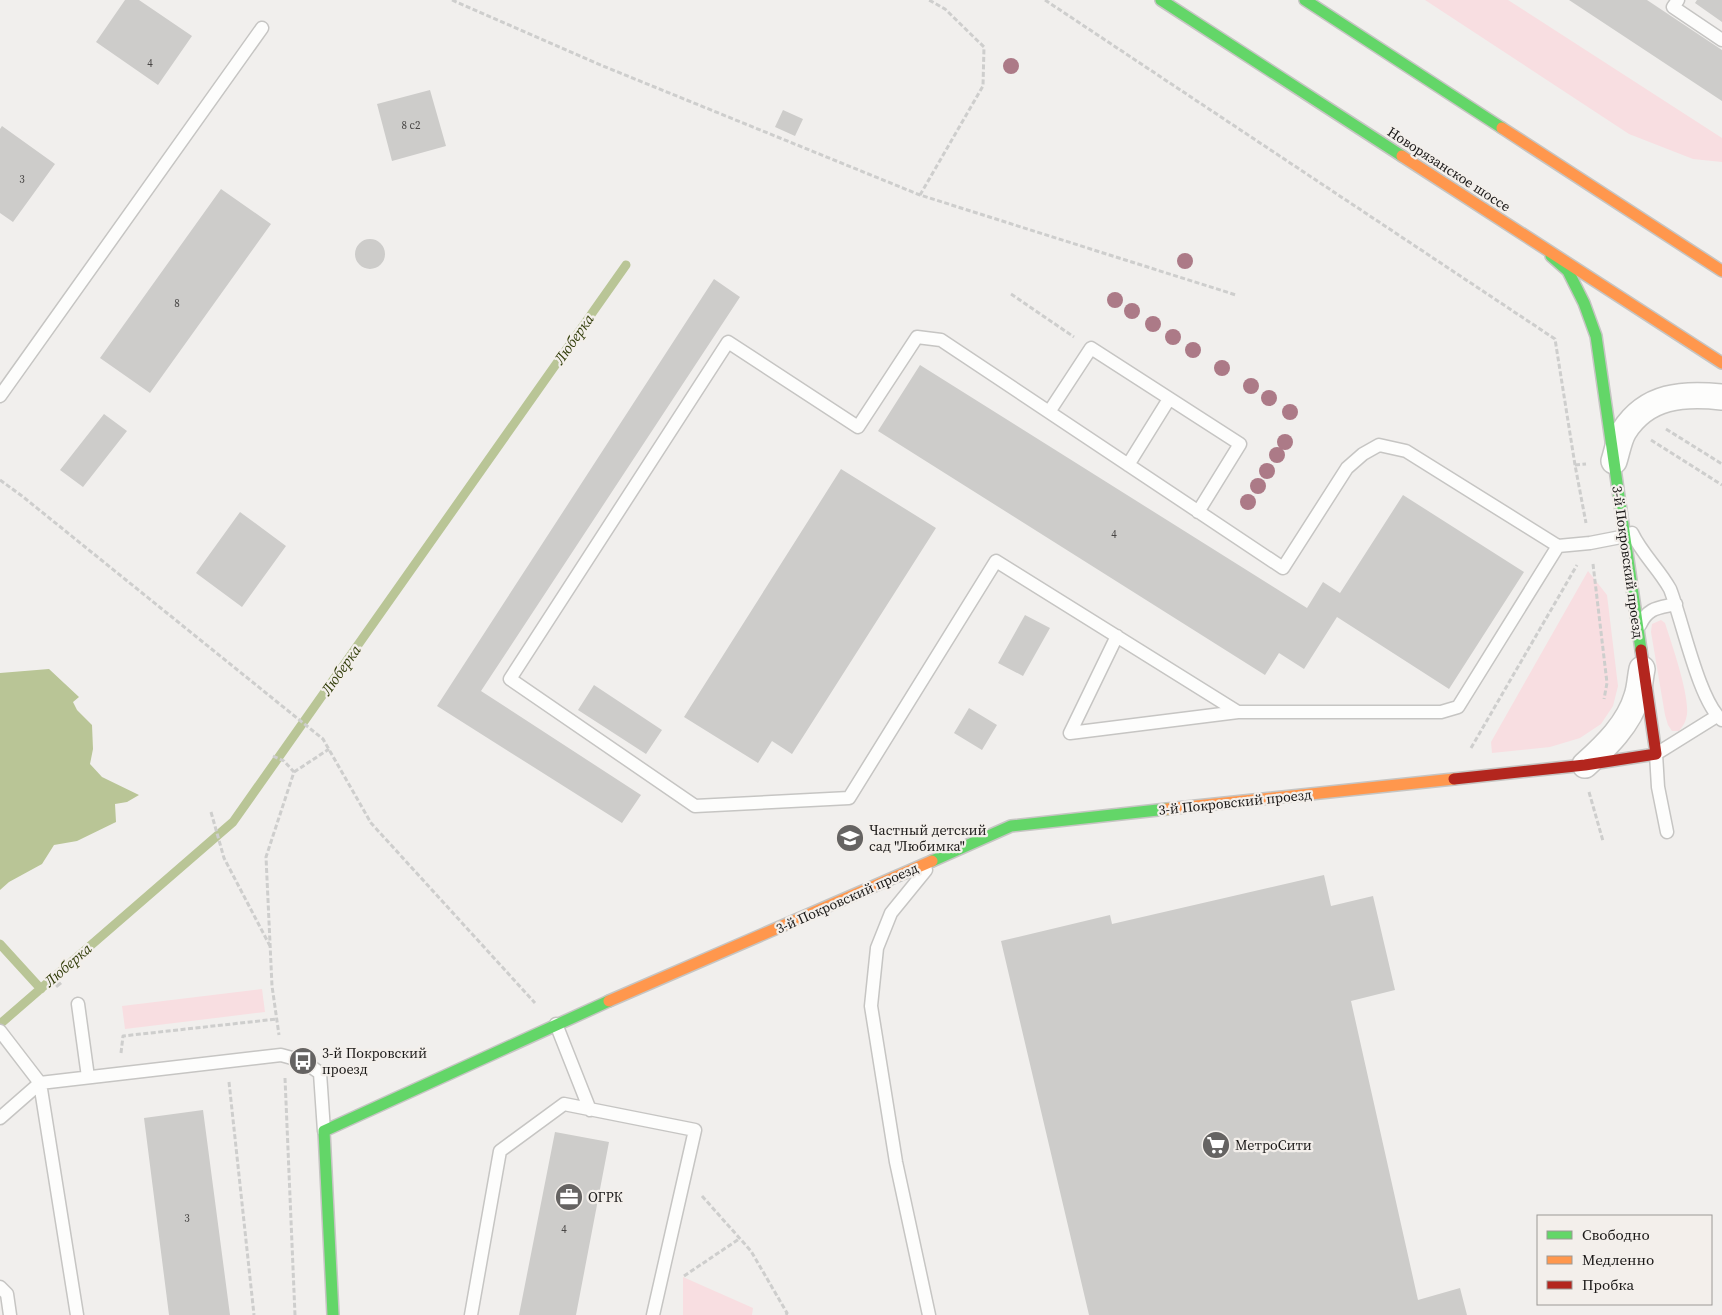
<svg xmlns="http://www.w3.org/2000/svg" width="1722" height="1315" viewBox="0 0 1722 1315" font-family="'Source Serif 4',serif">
	<rect width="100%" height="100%" fill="#f1efed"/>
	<path fill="#f8dee1" d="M 1425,0 L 1508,0 L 1722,138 L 1722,162 L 1693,159 L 1629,134 Z
		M 1588,571 L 1607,595 L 1618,686 L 1613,706 L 1601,724 L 1580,738 L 1550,747 L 1492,753 L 1491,742 Z
		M 1661,620 L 1665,623 C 1672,645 1689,693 1687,714 C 1686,721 1684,725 1679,731 L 1672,731 L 1668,725 L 1665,715 L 1651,632 L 1652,624 Z
		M 262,989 L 265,1012 L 125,1029 L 122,1006 Z
		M 683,1277 L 753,1308 L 752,1315 L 683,1315 Z"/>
	<path fill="#b9c596" d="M 49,669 L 79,697 L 73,702 L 77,710 L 92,725 L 93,749 L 90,764 L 102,777 L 139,795 L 127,802 L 115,804 L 116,822 L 77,841 L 54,845 L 42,864 L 9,882 L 0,890 L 0,673 Z"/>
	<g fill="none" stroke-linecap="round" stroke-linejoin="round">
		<path stroke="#b9c596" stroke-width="9" d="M 0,944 L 41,989
			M 0,1024 L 233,822 L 626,265"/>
	</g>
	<path fill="#cdccca" d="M 125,0 L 139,0 L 192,36 L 158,85 L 96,42 Z
		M 1569,0 L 1647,0 L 1722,50 L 1722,101 Z
		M 1697,0 L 1722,0 L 1722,22 L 1695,3 Z
		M 430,90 L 446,146 L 392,161 L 377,104 Z
		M 783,110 L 803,119 L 795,136 L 775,127 Z
		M 2,126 L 55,164 L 13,222 L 0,213 L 0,129 Z
		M 221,189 L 271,224 L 150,393 L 100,358 Z
		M355 254a15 15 0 1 1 30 0a15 15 0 1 1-30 0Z
		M 714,279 L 740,297 L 481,691 L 641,795 L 622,823 L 437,706 Z
		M 920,365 L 1307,608 L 1323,582 L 1340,593 L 1403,495 L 1524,572 L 1449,689 L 1337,617 L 1304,669 L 1279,653 L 1265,675 L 878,431 Z
		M 104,414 L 127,431 L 83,487 L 60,470 Z
		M 841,469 L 936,528 L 792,754 L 772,741 L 758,763 L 684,717 Z
		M 240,512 L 286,546 L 242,607 L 196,573 Z
		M 1025,615 L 1050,628 L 1023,676 L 998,663 Z
		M 594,685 L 662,730 L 646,754 L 578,710 Z
		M 969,708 L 997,725 L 982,750 L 954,733 Z
		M 1324,875 L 1331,906 L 1373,896 L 1395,990 L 1351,1001 L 1418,1300 L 1460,1288 L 1467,1315 L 1089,1315 L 1001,941 L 1110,915 L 1112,924 Z
		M 57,978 L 62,984 L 57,988 L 52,982 Z
		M 203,1110 L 230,1315 L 169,1315 L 144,1118 Z
		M 555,1132 L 609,1142 L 576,1315 L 519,1315 Z"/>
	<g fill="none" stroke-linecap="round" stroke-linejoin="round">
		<defs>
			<path id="lane" d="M 1678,0 L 1673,7 L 1722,40
				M 0,396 L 262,28
				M 1049,412 L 1091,348 L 1240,444 L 1198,512
				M 1128,465 L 1169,399
				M 1632,533 C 1642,554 1659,569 1670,589 C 1682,619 1699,702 1722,720
				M 1558,546 L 1458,707 L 1441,712 L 1238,712 L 996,561 L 849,798 L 695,806 L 510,679 L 728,342 L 858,427 L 917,337 L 941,340 L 1283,568 L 1347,468 L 1363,454 L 1379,445 L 1406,451 L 1558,546 L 1590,543 L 1626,536
				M 1640,625 C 1648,607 1659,608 1676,604
				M 1117,636 L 1070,733 L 1238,712
				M 1667,832 L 1658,787 L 1656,754 L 1717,716
				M 926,870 L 891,913 L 877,948 L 871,1006 L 896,1162 L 929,1315
				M 78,1004 L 88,1077
				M 556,1024 L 590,1110
				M 0,1031 L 40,1083 L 281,1055 L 303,1061 L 320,1073 L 324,1131
				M 40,1083 L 77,1315
				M 0,1118 L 40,1083
				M 0,1287 L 7,1294 L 10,1315
				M 471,1315 L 500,1151 L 564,1104 L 695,1130 L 653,1315"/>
			<path id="street" d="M 1614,461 C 1617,452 1619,439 1624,431 C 1647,395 1683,393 1722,397
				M 1585,765 C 1606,746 1629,724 1637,696 C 1640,687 1640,678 1642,669"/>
			<path id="fast" d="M 1161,0 L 1402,156
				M 1305,0 L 1502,128
				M 1551,256 L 1568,271 L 1584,303 L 1596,336 L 1641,650
				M 932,861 L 1011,826 L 1167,809
				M 333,1315 L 324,1131 L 609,1001"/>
			<path id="slow" d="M 1502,128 L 1722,271
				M 1402,156 L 1722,363
				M 1167,809 L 1454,779
				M 609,1001 L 932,861"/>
			<path id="jam" d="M 1454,779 L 1585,765 L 1656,754 L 1641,650"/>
		</defs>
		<use href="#lane" stroke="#c6c5c3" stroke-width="15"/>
		<use href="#street" stroke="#c6c5c3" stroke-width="28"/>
		<use href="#fast" stroke="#c6c5c3" stroke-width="14"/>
		<use href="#slow" stroke="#c6c5c3" stroke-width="14"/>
		<use href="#jam" stroke="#c6c5c3" stroke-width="14"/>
		<path stroke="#cececd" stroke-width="3" stroke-dasharray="5 2.5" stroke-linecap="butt" d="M 452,0 L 603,66 L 920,195 L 1236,295
			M 1045,0 L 1555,339 L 1575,465 L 1586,523
			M 920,195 L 983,86 L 984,47 L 945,9 L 929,0
			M 1011,294 L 1074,337
			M 1666,429 L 1722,464
			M 1651,440 L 1722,485
			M 1575,465 L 1586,464
			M 0,480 L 22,496 L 323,739 L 371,823 L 535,1003
			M 1593,564 L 1607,683 L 1604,699
			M 1471,748 L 1577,565
			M 273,756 L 284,761 L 294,772 L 266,857 L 272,986 L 279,1035
			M 294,772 L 329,749
			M 1589,792 L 1603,841
			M 211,812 L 224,858 L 270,946
			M 121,1053 L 123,1036 L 277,1019
			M 285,1078 L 295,1315
			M 229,1082 L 254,1315
			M 702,1196 L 751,1251 L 787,1313 L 786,1315
			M 684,1276 L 739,1239"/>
		<use href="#lane" stroke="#fdfdfc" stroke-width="12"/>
		<use href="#street" stroke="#fdfdfc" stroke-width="25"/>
		<use href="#fast" stroke="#63d668" stroke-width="11"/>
		<use href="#slow" stroke="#ff974d" stroke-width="11"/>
		<use href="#jam" stroke="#b3261e" stroke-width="11"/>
	</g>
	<g fill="#ac7a87">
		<circle cx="1011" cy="66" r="8"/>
		<circle cx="1185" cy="261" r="8"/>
		<circle cx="1115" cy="300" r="8"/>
		<circle cx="1132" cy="311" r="8"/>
		<circle cx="1153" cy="324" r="8"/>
		<circle cx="1173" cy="337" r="8"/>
		<circle cx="1193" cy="350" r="8"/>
		<circle cx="1222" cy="368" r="8"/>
		<circle cx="1251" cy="386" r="8"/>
		<circle cx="1269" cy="398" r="8"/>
		<circle cx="1290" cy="412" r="8"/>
		<circle cx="1285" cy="442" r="8"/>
		<circle cx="1277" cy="455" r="8"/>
		<circle cx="1267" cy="471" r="8"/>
		<circle cx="1258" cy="486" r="8"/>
		<circle cx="1248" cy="502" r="8"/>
	</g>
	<defs>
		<symbol id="school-disc" viewBox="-11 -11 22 22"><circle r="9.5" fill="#656362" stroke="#f3efeb"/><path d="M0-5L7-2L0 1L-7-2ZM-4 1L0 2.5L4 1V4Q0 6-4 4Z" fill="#fff"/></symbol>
		<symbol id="bus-disc" viewBox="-11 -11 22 22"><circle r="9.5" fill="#656362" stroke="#f3efeb"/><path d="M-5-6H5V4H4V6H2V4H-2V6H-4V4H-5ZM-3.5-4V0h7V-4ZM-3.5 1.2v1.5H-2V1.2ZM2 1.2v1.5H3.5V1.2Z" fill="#fff"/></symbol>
		<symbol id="supermarket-disc" viewBox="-11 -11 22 22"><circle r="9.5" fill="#656362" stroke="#f3efeb"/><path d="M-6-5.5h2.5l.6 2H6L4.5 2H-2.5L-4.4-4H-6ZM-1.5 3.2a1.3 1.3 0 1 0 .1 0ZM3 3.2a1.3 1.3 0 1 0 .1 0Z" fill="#fff"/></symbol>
		<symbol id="office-disc" viewBox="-11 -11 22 22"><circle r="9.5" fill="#656362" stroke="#f3efeb"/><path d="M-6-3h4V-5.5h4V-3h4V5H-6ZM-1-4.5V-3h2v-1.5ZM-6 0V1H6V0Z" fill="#fff"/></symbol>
	</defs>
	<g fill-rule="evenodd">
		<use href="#school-disc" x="834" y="822" width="32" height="32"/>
		<use href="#bus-disc" x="287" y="1045" width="32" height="32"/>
		<use href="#supermarket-disc" x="1200" y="1129" width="32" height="32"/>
		<use href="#office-disc" x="553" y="1181" width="32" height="32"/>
	</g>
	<g text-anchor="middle" stroke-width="4.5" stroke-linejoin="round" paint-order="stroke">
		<g font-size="11" fill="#474544">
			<text x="150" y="67">4</text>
			<text x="411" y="129">8 с2</text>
			<text x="22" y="183">3</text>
			<text x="177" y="307">8</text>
			<text x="1114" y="538">4</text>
			<text x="187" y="1222">3</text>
			<text x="564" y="1233">4</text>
		</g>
		<g font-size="14" fill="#1a1817" stroke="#f3efeb">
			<text transform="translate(1449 169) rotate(33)" y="5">Новорязанское шоссе</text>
			<text transform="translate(1628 562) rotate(82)" y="5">3-й Покровский проезд</text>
			<text transform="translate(1235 802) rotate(-6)" y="5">3-й Покровский проезд</text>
			<text transform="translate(847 898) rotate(-24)" y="5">3-й Покровский проезд</text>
		</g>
		<g font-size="14" fill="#1a1817" stroke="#f3efeb" text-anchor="start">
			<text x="869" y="835">Частный детский<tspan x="869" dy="16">сад "Любимка"</tspan></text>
			<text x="322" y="1058">3-й Покровский<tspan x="322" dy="16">проезд</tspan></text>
			<text x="1235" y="1150">МетроСити</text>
			<text x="588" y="1202">ОГРК</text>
		</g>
		<g font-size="15" font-style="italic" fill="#323d0a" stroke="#f3efeb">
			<text transform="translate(574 339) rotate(-55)" y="5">Люберка</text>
			<text transform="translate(341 670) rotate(-55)" y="5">Люберка</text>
			<text transform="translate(68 965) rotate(-41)" y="5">Люберка</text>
		</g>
	</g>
	<rect x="1537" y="1215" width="175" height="90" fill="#f3efeb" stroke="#9c9996"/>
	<rect x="1547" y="1231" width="25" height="8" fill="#63d668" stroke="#9c9996"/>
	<text x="1582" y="1240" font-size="15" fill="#1a1817">Свободно</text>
	<rect x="1547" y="1256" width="25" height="8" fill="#ff974d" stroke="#9c9996"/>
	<text x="1582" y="1265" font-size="15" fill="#1a1817">Медленно</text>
	<rect x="1547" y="1281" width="25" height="8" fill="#b3261e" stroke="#9c9996"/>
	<text x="1582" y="1290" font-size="15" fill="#1a1817">Пробка</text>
</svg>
